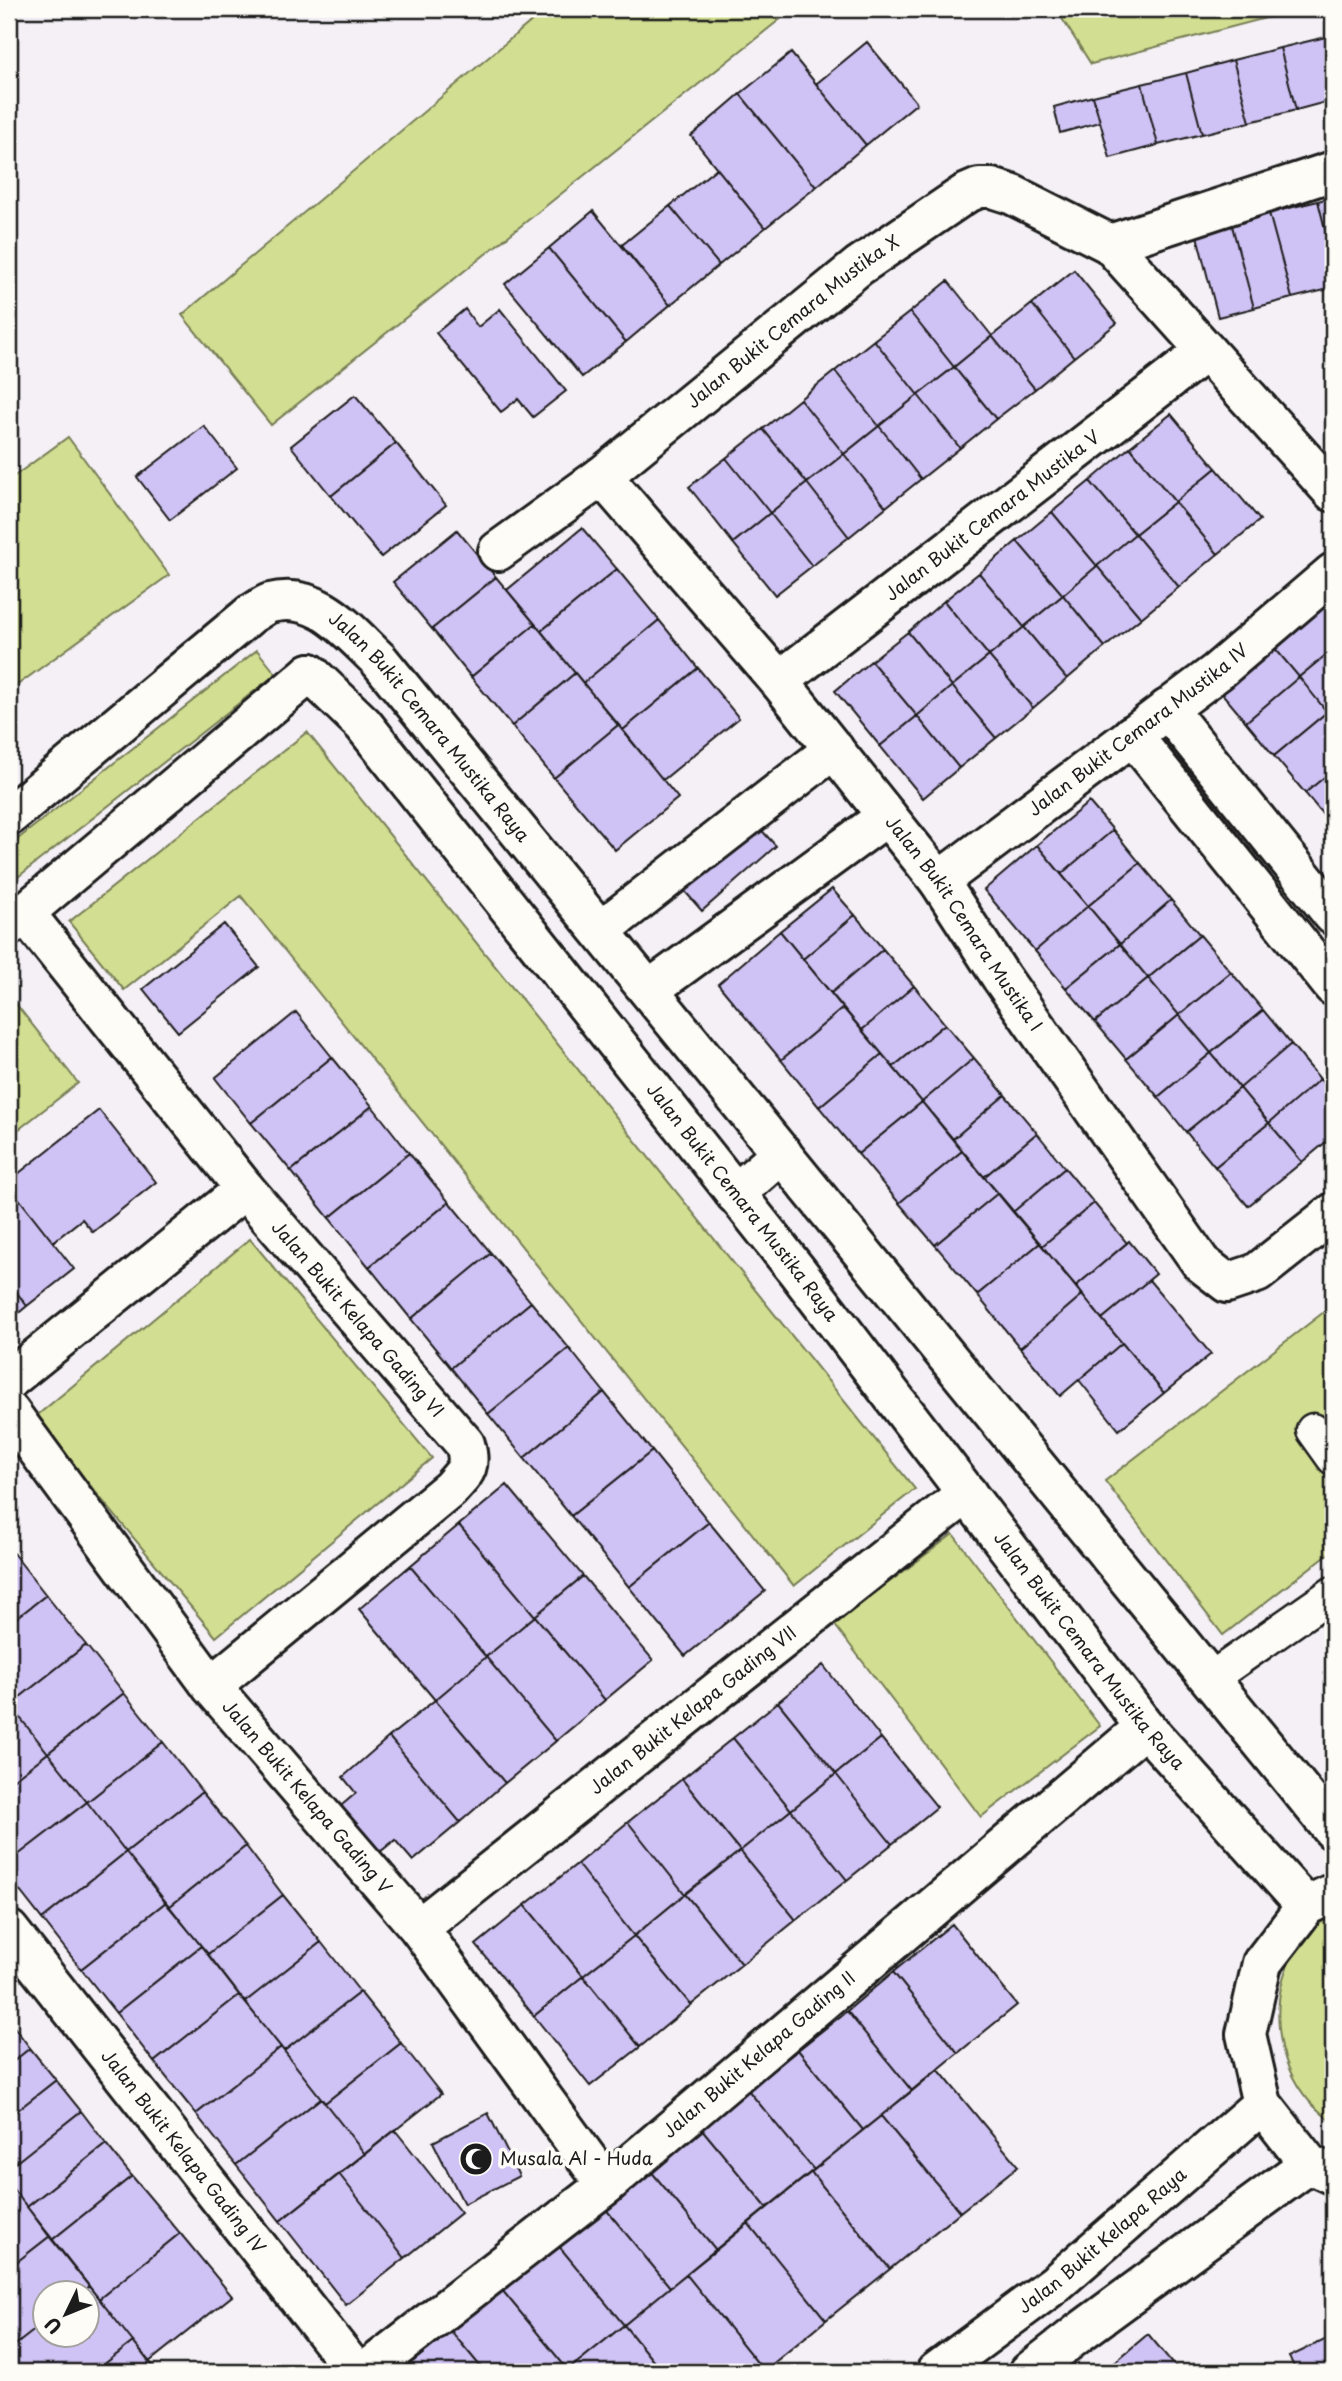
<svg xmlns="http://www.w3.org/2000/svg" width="1342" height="2381" viewBox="0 0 1342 2381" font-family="'Playpen Sans',sans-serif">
	<rect width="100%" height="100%" fill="#f4f0f6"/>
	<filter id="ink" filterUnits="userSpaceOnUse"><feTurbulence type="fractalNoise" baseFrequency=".0143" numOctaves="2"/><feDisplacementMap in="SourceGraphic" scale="14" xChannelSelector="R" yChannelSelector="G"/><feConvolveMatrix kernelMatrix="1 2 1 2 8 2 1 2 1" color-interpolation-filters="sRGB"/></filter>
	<g filter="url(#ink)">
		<path fill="#d2de91" stroke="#777d56" stroke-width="2" d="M 546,9 L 793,9 L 271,425 L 182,315 Z
			M 1056,9 L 1300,9 L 1091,64 Z
			M 68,437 L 169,575 L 9,691 L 9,480 Z
			M 257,650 L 276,674 L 9,884 L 9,846 Z
			M 307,732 L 915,1489 L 794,1586 L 241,896 L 124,990 L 69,922 Z
			M 9,995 L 78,1083 L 9,1137 Z
			M 250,1239 L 432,1458 L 216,1637 L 34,1418 Z
			M 1333,1305 L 1333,1550 L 1223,1635 L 1105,1481 Z
			M 953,1534 L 1100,1726 L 981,1817 L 834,1624 Z
			M 1333,1907 L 1333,2123 C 1325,2116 1316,2109 1309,2101 C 1274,2060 1269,1998 1294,1952 C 1303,1934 1318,1920 1333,1907 Z"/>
		<path fill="#cfc2f4" stroke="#1c1c1c" stroke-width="2" d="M 1330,36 L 1333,48 L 1333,100 L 1296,110 L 1280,48 Z
			M 867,42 L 917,103 L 866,145 L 816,84 Z
			M 1280,48 L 1296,110 L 1250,122 L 1233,60 Z
			M 791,53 L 866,145 L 816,187 L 740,94 Z
			M 1233,60 L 1250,122 L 1202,134 L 1186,73 Z
			M 1186,73 L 1202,134 L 1158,145 L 1142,84 Z
			M 1142,84 L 1158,145 L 1110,158 L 1093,96 Z
			M 740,94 L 816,187 L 765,228 L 691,136 Z
			M 1093,96 L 1100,122 L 1060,133 L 1054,107 Z
			M 717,168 L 765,228 L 719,265 L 670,206 Z
			M 1333,197 L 1333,261 L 1318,201 Z
			M 1318,201 L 1333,261 L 1333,288 L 1292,298 L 1269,213 Z
			M 670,206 L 719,265 L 670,305 L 622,245 Z
			M 593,211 L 670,305 L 626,342 L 549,248 Z
			M 1269,213 L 1292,298 L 1254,308 L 1231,222 Z
			M 1231,222 L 1254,308 L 1218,317 L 1196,232 Z
			M 549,248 L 626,342 L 582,377 L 505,284 Z
			M 1074,270 L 1117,323 L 1074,357 L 1032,304 Z
			M 948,281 L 992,336 L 954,367 L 910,312 Z
			M 1032,304 L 1074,357 L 1035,389 L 992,336 Z
			M 465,309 L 478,327 L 500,309 L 566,391 L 533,417 L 518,399 L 501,412 L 436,333 Z
			M 910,312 L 954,367 L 918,395 L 874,340 Z
			M 992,336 L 1035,389 L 996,419 L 954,367 Z
			M 874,340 L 918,395 L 879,426 L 835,371 Z
			M 954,367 L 996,419 L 960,448 L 918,395 Z
			M 835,371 L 879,426 L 844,454 L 800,399 Z
			M 355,395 L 396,443 L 331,496 L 291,446 Z
			M 918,395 L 960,448 L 921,479 L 879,426 Z
			M 800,399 L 844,454 L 807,483 L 763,429 Z
			M 1171,414 L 1216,468 L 1175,502 L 1130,447 Z
			M 204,426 L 237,468 L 170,520 L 137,477 Z
			M 879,426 L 921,479 L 886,507 L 844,454 Z
			M 763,429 L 807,483 L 770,513 L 726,458 Z
			M 396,443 L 446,505 L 381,557 L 331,496 Z
			M 1130,447 L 1175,502 L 1135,534 L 1090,481 Z
			M 844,454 L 886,507 L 849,537 L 807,483 Z
			M 726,458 L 770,513 L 733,543 L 689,487 Z
			M 1216,468 L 1260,520 L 1218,554 L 1175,502 Z
			M 1090,481 L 1135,534 L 1097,566 L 1052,512 Z
			M 807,483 L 849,537 L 812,566 L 770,513 Z
			M 1175,502 L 1218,554 L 1179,587 L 1135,534 Z
			M 1052,512 L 1097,566 L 1063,595 L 1017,541 Z
			M 770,513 L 812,566 L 775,595 L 733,543 Z
			M 582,528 L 617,569 L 541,631 L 507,590 Z
			M 457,530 L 496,577 L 432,629 L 393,582 Z
			M 1135,534 L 1179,587 L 1141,618 L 1097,566 Z
			M 1017,541 L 1063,595 L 1024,627 L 979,573 Z
			M 1097,566 L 1141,618 L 1105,647 L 1063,595 Z
			M 617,569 L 659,620 L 583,683 L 541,631 Z
			M 979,573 L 1024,627 L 989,656 L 944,601 Z
			M 496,577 L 535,624 L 471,677 L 432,629 Z
			M 1063,595 L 1105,647 L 1067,679 L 1024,627 Z
			M 1320,596 L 1333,612 L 1333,649 L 1299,677 L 1268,640 Z
			M 944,601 L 989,656 L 952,686 L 908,632 Z
			M 659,620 L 698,668 L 623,730 L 583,683 Z
			M 535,624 L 575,673 L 512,726 L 471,677 Z
			M 1024,627 L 1067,679 L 1033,708 L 989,656 Z
			M 908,632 L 952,686 L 917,716 L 871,661 Z
			M 1268,640 L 1299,677 L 1246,722 L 1214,684 Z
			M 1333,649 L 1333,707 L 1327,712 L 1299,677 Z
			M 989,656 L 1033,708 L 996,738 L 952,686 Z
			M 871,661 L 917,716 L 880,746 L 835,691 Z
			M 698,668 L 739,718 L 663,780 L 623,730 Z
			M 575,673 L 618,725 L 554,778 L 512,726 Z
			M 1299,677 L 1327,712 L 1274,756 L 1246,722 Z
			M 952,686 L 996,738 L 959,768 L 917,716 Z
			M 1327,712 L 1333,719 L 1333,770 L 1305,793 L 1274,756 Z
			M 917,716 L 959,768 L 923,798 L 880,746 Z
			M 618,725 L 678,798 L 615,850 L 554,778 Z
			M 1333,770 L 1333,827 L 1305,793 Z
			M 1089,802 L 1113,830 L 1061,874 L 1037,845 Z
			M 755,823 L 776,846 L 702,911 L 682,888 Z
			M 1113,830 L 1140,863 L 1088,906 L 1061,874 Z
			M 1037,845 L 1088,906 L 1035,951 L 984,890 Z
			M 1140,863 L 1171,900 L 1120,944 L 1088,906 Z
			M 832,889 L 855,915 L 803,959 L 780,931 Z
			M 1171,900 L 1200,935 L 1148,978 L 1120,944 Z
			M 1088,906 L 1120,944 L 1066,988 L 1035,951 Z
			M 855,915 L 883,949 L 831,993 L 803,959 Z
			M 224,924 L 259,967 L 178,1032 L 143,989 Z
			M 780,931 L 843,1008 L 781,1060 L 718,984 Z
			M 1200,935 L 1231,972 L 1179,1015 L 1148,978 Z
			M 1120,944 L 1148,978 L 1095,1022 L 1066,988 Z
			M 883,949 L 914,986 L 862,1030 L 831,993 Z
			M 1231,972 L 1263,1010 L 1211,1053 L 1179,1015 Z
			M 1148,978 L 1179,1015 L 1126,1059 L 1095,1022 Z
			M 914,986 L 945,1024 L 893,1067 L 862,1030 Z
			M 843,1008 L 882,1054 L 819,1107 L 781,1060 Z
			M 1263,1010 L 1291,1044 L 1240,1088 L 1211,1053 Z
			M 296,1012 L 332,1057 L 251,1123 L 215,1078 Z
			M 1179,1015 L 1211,1053 L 1158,1097 L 1126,1059 Z
			M 945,1024 L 974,1058 L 922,1102 L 893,1067 Z
			M 1291,1044 L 1320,1079 L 1269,1123 L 1240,1088 Z
			M 1211,1053 L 1240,1088 L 1186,1132 L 1158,1097 Z
			M 882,1054 L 922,1102 L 858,1154 L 819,1107 Z
			M 332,1057 L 372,1106 L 291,1171 L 251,1123 Z
			M 974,1058 L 1005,1095 L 953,1139 L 922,1102 Z
			M 1320,1079 L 1333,1095 L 1333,1136 L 1302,1162 L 1269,1123 Z
			M 1240,1088 L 1269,1123 L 1215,1167 L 1186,1132 Z
			M 1005,1095 L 1037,1133 L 984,1177 L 953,1139 Z
			M 922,1102 L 962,1151 L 899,1203 L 858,1154 Z
			M 372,1106 L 409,1153 L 329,1218 L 291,1171 Z
			M 99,1110 L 156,1182 L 93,1232 L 82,1219 L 53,1242 L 9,1186 L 9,1181 Z
			M 1269,1123 L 1302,1162 L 1248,1206 L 1215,1167 Z
			M 1037,1133 L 1065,1168 L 1013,1212 L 984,1177 Z
			M 962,1151 L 998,1193 L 935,1245 L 899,1203 Z
			M 409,1153 L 449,1202 L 369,1267 L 329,1218 Z
			M 1065,1168 L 1094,1203 L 1042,1246 L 1013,1212 Z
			M 9,1186 L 74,1269 L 27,1306 L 9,1282 Z
			M 998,1193 L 1040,1243 L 977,1295 L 935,1245 Z
			M 449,1202 L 491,1253 L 411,1319 L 369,1267 Z
			M 1094,1203 L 1127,1243 L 1076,1286 L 1042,1246 Z
			M 1129,1241 L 1156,1274 L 1102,1319 L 1076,1286 Z
			M 1040,1243 L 1082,1295 L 1020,1348 L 977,1295 Z
			M 491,1253 L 531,1302 L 451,1368 L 411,1319 Z
			M 1149,1280 L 1211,1354 L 1164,1393 L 1102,1319 Z
			M 9,1282 L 27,1306 L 9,1321 Z
			M 1082,1295 L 1122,1343 L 1060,1396 L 1020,1348 Z
			M 531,1302 L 569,1348 L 488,1414 L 451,1368 Z
			M 1122,1343 L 1164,1393 L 1119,1430 L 1079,1380 Z
			M 569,1348 L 604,1392 L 524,1458 L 488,1414 Z
			M 604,1392 L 652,1451 L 571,1516 L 524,1458 Z
			M 652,1451 L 709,1522 L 629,1587 L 571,1516 Z
			M 507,1485 L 583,1576 L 535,1616 L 459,1525 Z
			M 709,1522 L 765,1591 L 685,1656 L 629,1587 Z
			M 459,1525 L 535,1616 L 486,1657 L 410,1566 Z
			M 9,1548 L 46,1595 L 9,1624 Z
			M 410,1566 L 486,1657 L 435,1700 L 359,1609 Z
			M 583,1576 L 653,1660 L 605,1700 L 535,1616 Z
			M 46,1595 L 86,1645 L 10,1705 L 9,1624 Z
			M 535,1616 L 605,1700 L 556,1741 L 486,1657 Z
			M 86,1645 L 124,1693 L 48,1753 L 10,1705 Z
			M 486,1657 L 556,1741 L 505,1783 L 435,1700 Z
			M 823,1665 L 881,1738 L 836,1774 L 778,1702 Z
			M 124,1693 L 163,1742 L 87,1802 L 48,1753 Z
			M 435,1700 L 505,1783 L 460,1822 L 389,1737 Z
			M 778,1702 L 836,1774 L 791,1810 L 733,1738 Z
			M 10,1705 L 48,1753 L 9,1783 L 9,1706 Z
			M 389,1737 L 460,1822 L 413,1861 L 395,1840 L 375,1856 L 336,1810 L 356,1793 L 343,1777 Z
			M 733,1738 L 791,1810 L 740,1851 L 682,1779 Z
			M 881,1738 L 937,1807 L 892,1844 L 836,1774 Z
			M 163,1742 L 202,1792 L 126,1852 L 87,1802 Z
			M 48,1753 L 87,1802 L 9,1862 L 9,1783 Z
			M 836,1774 L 892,1844 L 847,1880 L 791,1810 Z
			M 682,1779 L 740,1851 L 685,1894 L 628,1822 Z
			M 202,1792 L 246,1846 L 169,1907 L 126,1852 Z
			M 87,1802 L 126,1852 L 42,1919 L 9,1877 L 9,1862 Z
			M 791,1810 L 847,1880 L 796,1920 L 740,1851 Z
			M 628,1822 L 685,1894 L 634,1936 L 577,1864 Z
			M 246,1846 L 283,1895 L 208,1954 L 169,1907 Z
			M 740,1851 L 796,1920 L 742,1964 L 685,1894 Z
			M 126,1852 L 166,1902 L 81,1969 L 42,1919 Z
			M 577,1864 L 634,1936 L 583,1976 L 525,1905 Z
			M 685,1894 L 742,1964 L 691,2005 L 634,1936 Z
			M 283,1895 L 321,1942 L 245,2002 L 208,1954 Z
			M 166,1902 L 201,1946 L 116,2013 L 81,1969 Z
			M 525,1905 L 583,1976 L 534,2016 L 476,1945 Z
			M 952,1924 L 1017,2005 L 958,2053 L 893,1972 Z
			M 634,1936 L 691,2005 L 640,2047 L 583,1976 Z
			M 321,1942 L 360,1992 L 284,2051 L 245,2002 Z
			M 201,1946 L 239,1995 L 154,2062 L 116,2013 Z
			M 893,1972 L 958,2053 L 912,2091 L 847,2011 Z
			M 583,1976 L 640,2047 L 590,2086 L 534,2016 Z
			M 360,1992 L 401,2043 L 325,2103 L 284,2051 Z
			M 239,1995 L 281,2047 L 196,2114 L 154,2062 Z
			M 847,2011 L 912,2091 L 863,2130 L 798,2050 Z
			M 9,2020 L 30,2048 L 9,2065 Z
			M 401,2043 L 441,2094 L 365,2154 L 325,2103 Z
			M 281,2047 L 321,2098 L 236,2165 L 196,2114 Z
			M 30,2048 L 56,2080 L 9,2117 L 9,2065 Z
			M 798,2050 L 863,2130 L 814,2170 L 748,2090 Z
			M 938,2069 L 1018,2166 L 960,2212 L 881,2116 Z
			M 56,2080 L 81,2111 L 9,2168 L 9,2117 Z
			M 748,2090 L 814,2170 L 767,2208 L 701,2128 Z
			M 321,2098 L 365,2154 L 280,2221 L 236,2165 Z
			M 81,2111 L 106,2144 L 27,2207 L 9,2184 L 9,2168 Z
			M 488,2113 L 519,2176 L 464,2204 L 433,2142 Z
			M 881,2116 L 960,2212 L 890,2269 L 811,2172 Z
			M 701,2128 L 767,2208 L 716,2250 L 650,2170 Z
			M 395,2130 L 461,2213 L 405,2258 L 339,2174 Z
			M 106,2144 L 132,2176 L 52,2240 L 27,2207 Z
			M 650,2170 L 716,2250 L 670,2287 L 604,2207 Z
			M 811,2172 L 890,2269 L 826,2320 L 748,2223 Z
			M 339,2174 L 405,2258 L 346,2305 L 280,2221 Z
			M 132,2176 L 180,2233 L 99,2299 L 52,2240 Z
			M 9,2184 L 50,2236 L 9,2268 Z
			M 604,2207 L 670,2287 L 624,2325 L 558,2245 Z
			M 748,2223 L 826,2320 L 764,2371 L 686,2274 Z
			M 180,2233 L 232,2296 L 149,2362 L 99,2299 Z
			M 50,2236 L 89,2286 L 80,2294 L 46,2294 L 46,2321 L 9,2350 L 9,2268 Z
			M 558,2245 L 624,2325 L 568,2370 L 502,2290 Z
			M 686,2274 L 764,2371 L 762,2372 L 662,2372 L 624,2325 Z
			M 89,2286 L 133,2342 L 94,2372 L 20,2372 L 9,2358 L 9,2350 L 46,2321 L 46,2336 L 88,2336 L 88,2294 L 80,2294 Z
			M 502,2290 L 568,2370 L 565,2372 L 485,2372 L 451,2331 Z
			M 624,2325 L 662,2372 L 565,2372 L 568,2370 Z
			M 451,2331 L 485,2372 L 400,2372 Z
			M 1148,2334 L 1180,2372 L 1103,2372 Z
			M 1333,2336 L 1333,2372 L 1297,2372 L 1289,2357 Z
			M 133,2342 L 158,2372 L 94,2372 Z"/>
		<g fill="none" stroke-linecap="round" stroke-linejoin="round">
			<defs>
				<path id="lane" d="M 1313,1430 L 1333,1458
					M 1210,1679 L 1333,1593"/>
				<g id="street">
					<path d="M 1110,244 L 1333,171"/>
					<path id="s1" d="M 602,476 L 779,681 L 939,881 L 1001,977 L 1201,1263 L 1227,1283 L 1257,1273 L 1333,1213"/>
					<path id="s2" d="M 498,551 L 602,476 L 859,266 L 965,194 L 979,188 L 992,188 L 1011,194 L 1110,244 L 1333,492"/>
					<path id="s3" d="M 310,673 L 363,724 L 553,963 L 797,1271 L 1145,1727 L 1306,1906"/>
					<path id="s4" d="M 779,681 L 1206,351"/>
					<path d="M 1167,709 L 1333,915"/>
					<path d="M 1132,735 L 1333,986"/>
					<path id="s5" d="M 9,816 L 251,614 C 257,611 264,605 270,603 C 318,591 348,631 379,660 L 1333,1830"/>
					<path id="s6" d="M 939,881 L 1217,672 L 1333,573"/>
					<path id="s7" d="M 25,913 L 245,1189 L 465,1444 C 472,1468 465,1472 450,1489 L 211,1686"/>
					<path d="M 9,926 L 310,673"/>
					<path d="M 601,930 L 834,749"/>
					<path d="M 649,990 L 887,816"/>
					<path d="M 735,1194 L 782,1153"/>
					<path d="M 9,1380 L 245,1189"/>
					<path id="s8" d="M 9,1411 L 211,1686 L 419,1928 L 606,2185"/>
					<path d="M 1333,1893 L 1306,1906 L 1262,1963 L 1246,2034 L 1262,2104 L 1309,2164 L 1333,2175"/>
					<path id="s9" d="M 419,1928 L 967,1493"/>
					<path id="s10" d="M 9,1930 L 356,2372"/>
					<path id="s11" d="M 365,2372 L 606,2185 L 1145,1727"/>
					<path id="s12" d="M 936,2372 L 1055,2284 L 1262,2104"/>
					<path d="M 1029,2372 L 1080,2332 L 1309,2164"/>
				</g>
			</defs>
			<use href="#lane" stroke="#1c1c1c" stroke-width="37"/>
			<use href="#street" stroke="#1c1c1c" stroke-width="44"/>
			<use href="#lane" stroke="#fdfcf7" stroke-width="32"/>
			<use href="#street" stroke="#fdfcf7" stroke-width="38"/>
		</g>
	</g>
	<defs>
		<symbol id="mosque-disc" viewBox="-11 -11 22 22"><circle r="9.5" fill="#1c1c1c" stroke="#fdfcf7"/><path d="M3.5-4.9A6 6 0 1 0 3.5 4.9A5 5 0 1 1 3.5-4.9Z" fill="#fff"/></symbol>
	</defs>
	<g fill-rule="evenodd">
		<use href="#mosque-disc" x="457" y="2140" width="38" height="38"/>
	</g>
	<g text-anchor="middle" stroke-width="7" stroke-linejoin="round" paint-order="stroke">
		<g font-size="18" fill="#1c1c1c" stroke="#fdfcf7">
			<text dy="6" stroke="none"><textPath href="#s2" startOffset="374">Jalan Bukit Cemara Mustika X</textPath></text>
			<text dy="6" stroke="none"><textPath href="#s4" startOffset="270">Jalan Bukit Cemara Mustika V</textPath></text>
			<text dy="6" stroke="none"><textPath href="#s6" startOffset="250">Jalan Bukit Cemara Mustika IV</textPath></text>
			<text dy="6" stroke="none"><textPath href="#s5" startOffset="550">Jalan Bukit Cemara Mustika Raya</textPath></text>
			<text dy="6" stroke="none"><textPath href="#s1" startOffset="576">Jalan Bukit Cemara Mustika I</textPath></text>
			<text dy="6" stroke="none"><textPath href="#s3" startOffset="684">Jalan Bukit Cemara Mustika Raya</textPath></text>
			<text dy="6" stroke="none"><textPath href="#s7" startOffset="525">Jalan Bukit Kelapa Gading VI</textPath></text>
			<text dy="6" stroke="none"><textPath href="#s3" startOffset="1251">Jalan Bukit Cemara Mustika Raya</textPath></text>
			<text dy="6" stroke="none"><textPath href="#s9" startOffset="350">Jalan Bukit Kelapa Gading VII</textPath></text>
			<text dy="6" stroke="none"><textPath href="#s8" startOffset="488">Jalan Bukit Kelapa Gading V</textPath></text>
			<text dy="6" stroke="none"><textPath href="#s11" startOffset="506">Jalan Bukit Kelapa Gading II</textPath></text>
			<text dy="6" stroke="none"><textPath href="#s10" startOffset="282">Jalan Bukit Kelapa Gading IV</textPath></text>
			<text dy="6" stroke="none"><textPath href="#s12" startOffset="212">Jalan Bukit Kelapa Raya</textPath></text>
		</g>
		<g font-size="18" fill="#1c1c1c" stroke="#fdfcf7" text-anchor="start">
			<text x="500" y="2165">Musala Al - Huda</text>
		</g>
	</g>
	<rect width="1342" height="2381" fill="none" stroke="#fdfcf7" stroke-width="35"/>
	<rect x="18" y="18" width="1307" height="2346" fill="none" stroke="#1c1c1c" stroke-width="2.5" filter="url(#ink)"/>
	<g transform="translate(66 2314) rotate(227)"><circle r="33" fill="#fdfcf7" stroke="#a3a29f" stroke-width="2"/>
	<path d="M0-5L12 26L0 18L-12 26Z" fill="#1c1c1c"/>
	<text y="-10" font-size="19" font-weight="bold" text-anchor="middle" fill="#1c1c1c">U</text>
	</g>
</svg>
